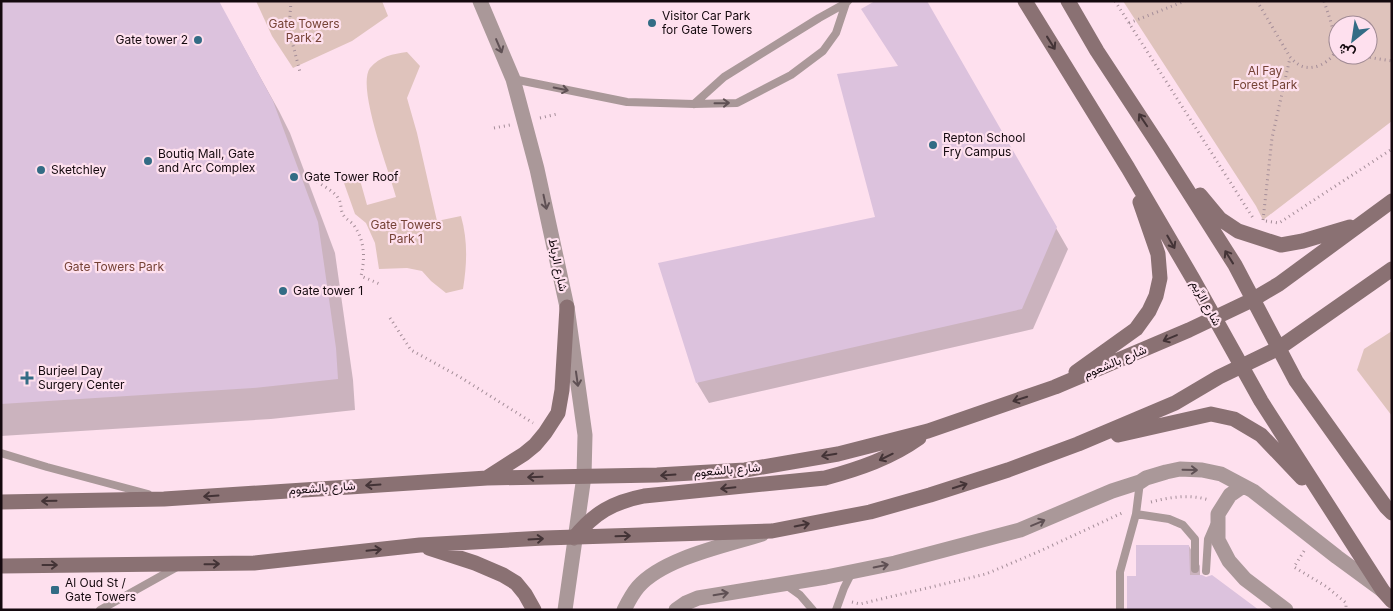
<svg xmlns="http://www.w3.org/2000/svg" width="1393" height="611" viewBox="0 0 1393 611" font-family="Inter,Vazirmatn,sans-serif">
	<rect width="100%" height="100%" fill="#fee0ee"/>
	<path fill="#dfc3bc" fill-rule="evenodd" d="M 256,1 L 382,1 L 388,16 L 352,41 L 293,68 L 272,36 Z
		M 1123,1 L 1392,1 L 1392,121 L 1263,220 L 1256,206 ZM 1338,25 L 1368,25 L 1368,55 L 1338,55 Z
		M 407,52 L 420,66 L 407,98 L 417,133 L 437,221 L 461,216 C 468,241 467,264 463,289 L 446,293 L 431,281 L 422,271 L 407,268 L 379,269 L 375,243 L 366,223 L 355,214 L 344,183 L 360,180 L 367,205 L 396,197 C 390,173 356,87 370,68 C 380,56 393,54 407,52 Z
		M 1392,331 L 1392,416 L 1357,370 L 1364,349 Z"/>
	<path fill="#0003" d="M 1,1 L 218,1 L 279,111 L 290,133 L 335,253 L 353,380 L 355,410 L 271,419 L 1,436 Z
		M 926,1 L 1068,249 L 1033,329 L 709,403 L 697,383 L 876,217 L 899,67 Z
		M 1189,546 L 1200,566 L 1200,577 L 1137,577 Z"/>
	<path fill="#dcc2dd" d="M 1,1 L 219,1 L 273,101 L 318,222 L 336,348 L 338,379 L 253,388 L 1,404 Z
		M 875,1 L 927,1 L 1057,227 L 1022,309 L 696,383 L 658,263 L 875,217 L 837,74 L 898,66 L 861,9 Z
		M 1136,545 L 1189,545 L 1190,575 L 1202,575 L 1206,577 L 1212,575 L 1259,610 L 1127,610 L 1127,576 L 1136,576 Z"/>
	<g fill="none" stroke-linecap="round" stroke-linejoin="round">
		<path stroke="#a48d98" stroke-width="3" stroke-dasharray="1 4" stroke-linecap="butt" d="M 291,1 L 289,30 L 300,72
			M 1115,1 L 1253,218
			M 1257,1 L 1290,57 C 1297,65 1304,69 1314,67 C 1321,66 1333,59 1335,51 C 1338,39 1328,14 1324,1
			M 1129,23 L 1185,1
			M 1355,55 L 1392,61
			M 540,118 L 557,114
			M 494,128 L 510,125
			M 313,179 C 320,184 334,191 338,198 C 342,203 340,211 344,216 C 347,220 352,222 355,227 C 365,242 365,259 361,276 L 382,285
			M 1263,220 L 1272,138 L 1290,58
			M 1266,221 L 1279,223 L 1392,149
			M 390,318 L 411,350 L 460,377 L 533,423
			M 1151,502 C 1170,497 1190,494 1209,500
			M 1304,551 L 1294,567 L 1327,587 L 1346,603 L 1346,610
			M 852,602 L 860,604 L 986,574 L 1040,551 L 1122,513"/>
		<path stroke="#aa9899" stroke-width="8" d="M 513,79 L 627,102 L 694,104 L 737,103 L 791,75 L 823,51 L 836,33 L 846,3 L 848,1
			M 694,104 L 724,77 L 819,18 L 846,3
			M 1,453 L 47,467 L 148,494
			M 1136,514 L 1169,519 L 1183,525 L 1195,539 L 1195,569
			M 1206,571 L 1208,539 L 1214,525
			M 786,585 L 800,595 L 813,610
			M 100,610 L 177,567
			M 836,610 L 844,588 L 852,572
			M 1120,610 L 1120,572 L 1136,514 L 1140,482"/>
		<path stroke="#aa9899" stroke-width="15" d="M 1243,486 L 1230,495 L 1218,514 L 1218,540 L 1229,561 L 1245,579 L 1286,610
			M 676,610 L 686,603 L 698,598 L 826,577 L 895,563 L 1020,530 L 1112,491 L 1140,482 L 1146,478 L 1166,472 L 1180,469 L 1202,470 L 1221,474 L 1253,491 L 1337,557 L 1382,590"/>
		<path stroke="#aa9899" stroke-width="15" d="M 480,1 L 513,79 L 537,169 L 567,307 L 585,435 L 584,476 L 565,610
			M 624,610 C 628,602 633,593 638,587 C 663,558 727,545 762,534"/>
		<path stroke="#8a7173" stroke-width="15" d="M 1025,1 L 1128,168 L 1193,279 L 1261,401 L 1383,591 L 1392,601
			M 1068,1 L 1097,51 L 1160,147 L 1235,265 L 1296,381 L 1386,507 L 1392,513
			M 1200,195 L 1220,219 L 1238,231 L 1281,245 L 1303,241 L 1350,227
			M 1076,372 L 1136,329 L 1149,311 L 1156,296 L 1160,278 L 1158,254 L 1140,202
			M 1118,435 L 1211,414 L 1234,419 L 1261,435 L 1302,478
			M 488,477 L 524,454 L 535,445 L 545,433 L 558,413 L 562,390 L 567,307
			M 1,502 L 164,499 L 487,478 L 657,475 L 745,470 L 838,454 L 928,431 L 1055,387 L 1189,330 L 1252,300 L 1279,284 L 1392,201
			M 574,538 C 594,513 613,502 644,496 L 825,478 C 859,469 891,458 919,438
			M 429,548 L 475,563 L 503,575 L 516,583 L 525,594 L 534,610
			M 1,566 L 254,563 L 420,545 L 544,538 L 772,531 L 870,512 L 930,495 L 1008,470 L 1078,444 L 1175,403 L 1219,377 L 1279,348 L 1392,269"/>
	</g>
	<defs><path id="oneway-shaft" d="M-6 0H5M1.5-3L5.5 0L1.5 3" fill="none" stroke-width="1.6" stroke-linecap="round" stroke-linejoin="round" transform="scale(1.25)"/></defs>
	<g stroke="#433336">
		<use href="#oneway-shaft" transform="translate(1051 43) rotate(58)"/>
		<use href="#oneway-shaft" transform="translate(1143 120) rotate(-124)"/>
		<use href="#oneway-shaft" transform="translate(1171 242) rotate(60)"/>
		<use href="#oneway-shaft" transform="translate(1229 257) rotate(-122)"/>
		<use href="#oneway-shaft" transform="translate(1170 338) rotate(157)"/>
		<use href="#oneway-shaft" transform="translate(1020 399) rotate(162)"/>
		<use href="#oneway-shaft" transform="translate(829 455) rotate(170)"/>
		<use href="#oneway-shaft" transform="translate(886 457) rotate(154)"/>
		<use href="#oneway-shaft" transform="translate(668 475) rotate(176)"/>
		<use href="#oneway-shaft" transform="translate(535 477) rotate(178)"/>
		<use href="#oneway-shaft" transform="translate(373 485) rotate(176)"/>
		<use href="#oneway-shaft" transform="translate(960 486) rotate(-18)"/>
		<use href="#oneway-shaft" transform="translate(728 488) rotate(174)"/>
		<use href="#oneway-shaft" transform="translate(211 496) rotate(176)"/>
		<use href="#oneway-shaft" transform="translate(49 501) rotate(179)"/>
		<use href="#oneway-shaft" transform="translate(802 525) rotate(-11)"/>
		<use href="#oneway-shaft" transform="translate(623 536) rotate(-2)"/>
		<use href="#oneway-shaft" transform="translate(536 539) rotate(-3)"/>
		<use href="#oneway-shaft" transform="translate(374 550) rotate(-6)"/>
		<use href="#oneway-shaft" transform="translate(212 564) rotate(-1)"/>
		<use href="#oneway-shaft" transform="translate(50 565)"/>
	</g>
	<g stroke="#5f5054">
		<use href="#oneway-shaft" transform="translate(499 46) rotate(67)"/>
		<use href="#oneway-shaft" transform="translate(561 89) rotate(12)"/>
		<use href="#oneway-shaft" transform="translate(722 103) rotate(-1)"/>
		<use href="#oneway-shaft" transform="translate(545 202) rotate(78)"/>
		<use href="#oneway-shaft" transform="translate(577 379) rotate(82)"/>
		<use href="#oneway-shaft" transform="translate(1190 470) rotate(1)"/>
		<use href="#oneway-shaft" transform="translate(1038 523) rotate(-23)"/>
		<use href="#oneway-shaft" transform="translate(881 566) rotate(-12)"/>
		<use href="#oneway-shaft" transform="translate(721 594) rotate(-9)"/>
	</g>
	<g fill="#336c85" stroke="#fee0ee" stroke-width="2">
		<circle cx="652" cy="23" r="5"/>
		<circle cx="198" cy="40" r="5"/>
		<circle cx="933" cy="145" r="5"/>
		<circle cx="148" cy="161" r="5"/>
		<circle cx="41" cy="170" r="5"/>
		<circle cx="294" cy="177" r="5"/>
		<circle cx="283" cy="291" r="5"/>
		<path d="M24.5 370.5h5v5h5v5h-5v5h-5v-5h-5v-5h5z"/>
		<rect x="50" y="585" width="10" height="10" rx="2.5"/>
	</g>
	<g text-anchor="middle" stroke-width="4.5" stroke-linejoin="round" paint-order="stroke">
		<g font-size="12" fill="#14090e" stroke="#fee0ee" text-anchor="start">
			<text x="662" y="20">Visitor Car Park<tspan x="662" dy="14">for Gate Towers</tspan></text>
			<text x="188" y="44" text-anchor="end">Gate tower 2</text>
			<text x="943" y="142">Repton School<tspan x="943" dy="14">Fry Campus</tspan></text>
			<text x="158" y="158">Boutiq Mall, Gate<tspan x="158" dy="14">and Arc Complex</tspan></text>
			<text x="51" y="174">Sketchley</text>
			<text x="304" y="181">Gate Tower Roof</text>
			<text x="293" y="295">Gate tower 1</text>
			<text x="38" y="375">Burjeel Day<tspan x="38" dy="14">Surgery Center</tspan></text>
			<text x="65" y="587">Al Oud St /<tspan x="65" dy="14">Gate Towers</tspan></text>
		</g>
		<g font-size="12" fill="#754235" stroke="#fee0ee">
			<text x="304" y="28">Gate Towers<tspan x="304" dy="14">Park 2</tspan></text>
			<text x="1265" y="75">Al Fay<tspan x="1265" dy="14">Forest Park</tspan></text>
			<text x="406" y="229">Gate Towers<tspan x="406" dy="14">Park 1</tspan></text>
			<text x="114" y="271">Gate Towers Park</text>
		</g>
		<g font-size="12" fill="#14090e" stroke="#fee0ee">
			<text transform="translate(558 265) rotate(78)" y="4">شارع الرباط</text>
			<text transform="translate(1206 303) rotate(61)" y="4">شارع الرِّيم</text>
			<text transform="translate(1115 362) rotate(-23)" y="4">شارع بالشعوم</text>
			<text transform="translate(727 470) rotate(-5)" y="4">شارع بالشعوم</text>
			<text transform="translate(322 488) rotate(-4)" y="4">شارع بالشعوم</text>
		</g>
	</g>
	<rect width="1393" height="611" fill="none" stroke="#14090e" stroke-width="5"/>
	<g transform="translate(1353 40) rotate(210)"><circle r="24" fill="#fee0ee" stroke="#a08a94"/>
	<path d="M0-4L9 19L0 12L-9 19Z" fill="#336c85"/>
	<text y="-8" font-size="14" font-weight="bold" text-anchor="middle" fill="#14090e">ش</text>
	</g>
</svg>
